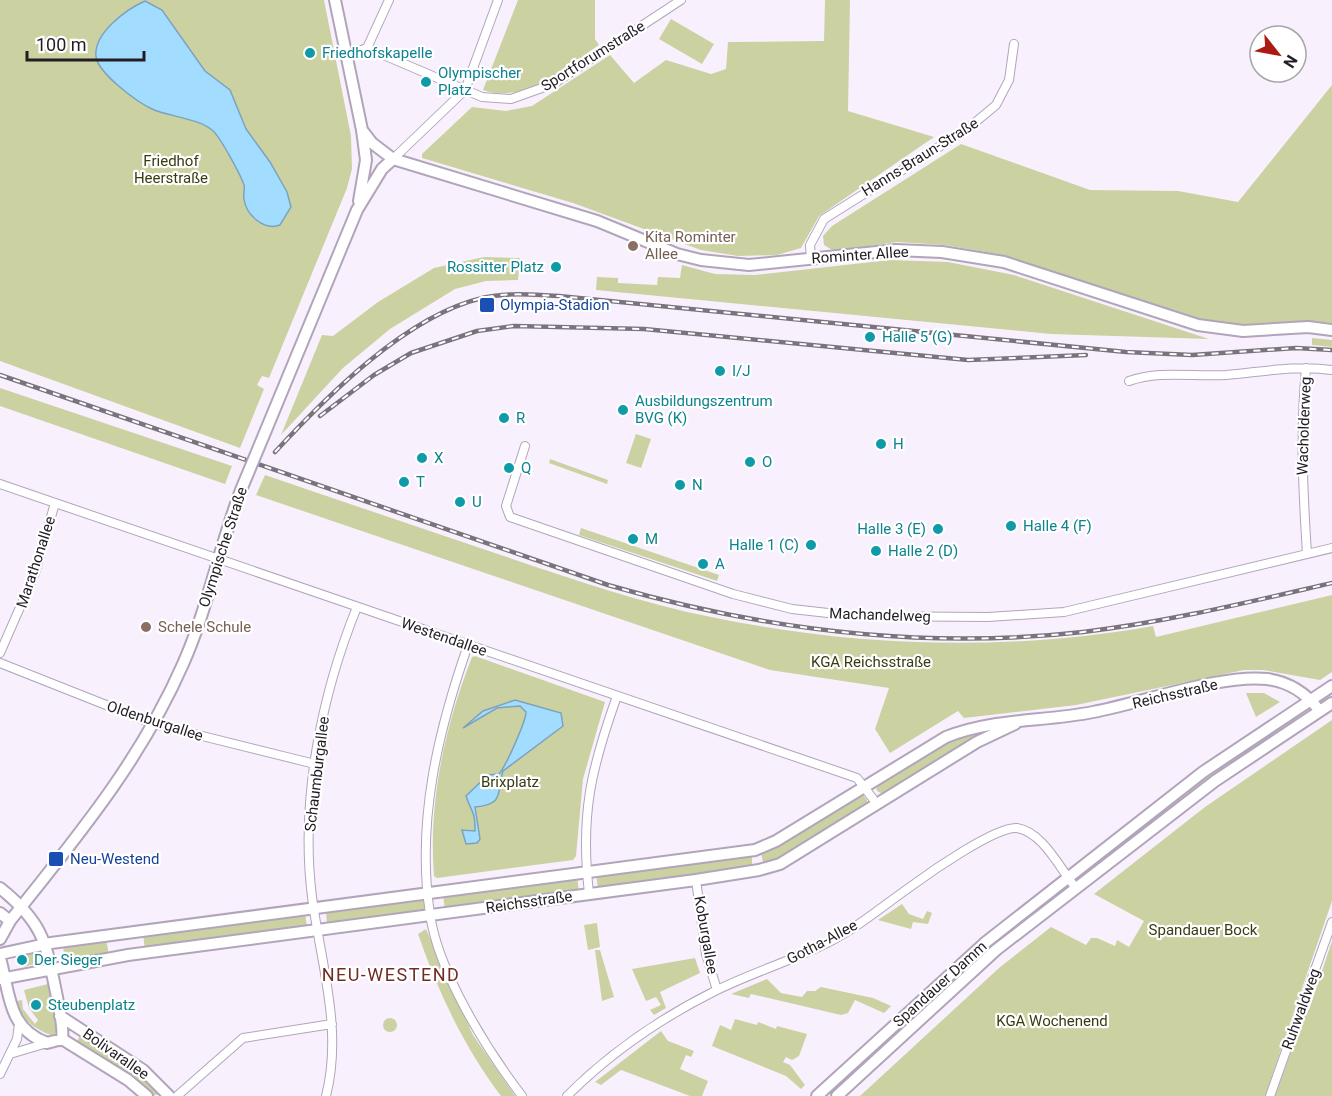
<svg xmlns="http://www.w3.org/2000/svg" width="1332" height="1096" viewBox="0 0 1332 1096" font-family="Roboto,sans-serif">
	<rect width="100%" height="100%" fill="#f9f0fe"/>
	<path fill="#ccd1a1" d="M 0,0 L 324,0 L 351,136 L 352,169 L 347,188 L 269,378 L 262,376 L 257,385 L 264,389 L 240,448 L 0,361 Z
		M 518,0 L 595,0 L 595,39 L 599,45 C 567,66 525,105 483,90 Z
		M 825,0 L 850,0 L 848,111 L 934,137 L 819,216 L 801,248 L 777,255 L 738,256 L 701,250 L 573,203 L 422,158 L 422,154 L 472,107 L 506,111 L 532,106 L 610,55 L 634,83 L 666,60 L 711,74 L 726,69 L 728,42 L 824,41 Z
		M 671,19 L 714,44 L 702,64 L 659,39 Z
		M 1332,85 L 1332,323 L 1310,321 L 1244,326 L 1183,316 L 997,254 L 945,245 L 897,242 L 834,251 L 824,245 L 823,236 L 832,226 L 961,144 L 1090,190 L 1178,191 L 1238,202 Z
		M 484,257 L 520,258 L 518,280 L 486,281 L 455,289 L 390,329 L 343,368 L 281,435 L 322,335 L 333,336 L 378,302 L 434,268 Z
		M 890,260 L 948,262 L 1014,275 L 1209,339 L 1051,334 L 596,290 L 597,277 L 618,278 L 618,283 L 657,285 L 658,277 L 680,278 L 682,265 L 715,274 L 755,275 Z
		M 1312,338 L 1332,340 L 1332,347 L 1312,345 Z
		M 0,388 L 232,466 L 225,484 L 0,406 Z
		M 636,434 L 651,439 L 641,468 L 626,463 Z
		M 550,459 L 608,480 L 607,484 L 549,463 Z
		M 265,475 C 341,501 418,527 495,553 C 566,577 637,602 711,617 C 856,647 1007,652 1153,626 L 1156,637 L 1332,595 L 1332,672 L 1320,680 L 1263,670 L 1244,670 L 1076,705 L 964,718 L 958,711 L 890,753 L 875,729 L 889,688 L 770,670 L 256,495 Z
		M 581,528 L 719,575 L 717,581 L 579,535 Z
		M 475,656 L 605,702 L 583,779 L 576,856 L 573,860 L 437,878 L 434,876 C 428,802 445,726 472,657 Z
		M 1246,693 L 1264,693 L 1280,702 L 1256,717 Z
		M 1295,715 L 1300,718 L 1217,774 L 1083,877 L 1080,873 L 1215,768 Z
		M 1332,720 L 1332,901 L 1265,1096 L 860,1096 L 999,968 L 1051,927 L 1086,945 L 1091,938 L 1097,938 L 1115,946 L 1117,940 L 1129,947 L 1144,921 L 1094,894 L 1205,807 Z
		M 972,733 L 973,739 L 883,794 L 877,791 L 876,786 L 936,744 Z
		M 862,794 L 867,800 L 867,805 L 786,857 L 765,864 L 763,862 L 761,853 Z
		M 752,855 L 752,868 L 598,889 L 596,873 Z
		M 577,876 L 579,892 L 445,911 L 443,894 Z
		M 1061,887 L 1065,892 L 961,975 L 958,972 Z
		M 424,899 L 424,912 L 327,926 L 326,910 Z
		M 902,904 L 909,914 L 923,919 L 927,911 L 932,913 L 928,924 L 913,922 L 911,929 L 878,920 Z
		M 305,912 L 307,928 L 145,950 L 143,934 Z
		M 597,923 L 600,947 L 588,950 L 584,925 Z
		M 426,929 L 473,1035 L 515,1096 L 501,1096 C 464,1047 438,992 418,934 Z
		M 106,939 L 109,955 L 65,962 L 63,946 Z
		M 1332,941 L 1332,1096 L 1275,1096 L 1306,1009 L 1309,1010 Z
		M 595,950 L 600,950 L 614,997 L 602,1001 Z
		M 40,951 L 43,957 L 41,962 L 24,967 L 25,963 L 21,954 Z
		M 695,958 L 700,973 L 660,992 L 666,1008 L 654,1015 L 650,1010 L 661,1005 L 656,997 L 646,1001 L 632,969 Z
		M 767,979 L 781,993 L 802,997 L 807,991 L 815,991 L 821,987 L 873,998 L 891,1006 L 884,1013 L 855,1000 L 848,1013 L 841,1015 L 751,994 L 749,998 L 731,994 Z
		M 48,984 L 57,1027 L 56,1033 L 51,1035 C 34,1029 21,1019 17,1001 L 22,1000 L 23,1009 L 35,1024 L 38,1020 L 29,1008 L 24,990 Z
		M 943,986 L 946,989 L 860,1068 L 858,1065 Z
		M383 1025a7 7 0 1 1 14 0a7 7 0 1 1-14 0Z
		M 735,1019 L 757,1025 L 758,1022 L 776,1029 L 777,1026 L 807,1034 L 799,1056 L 792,1060 L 786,1057 L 783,1062 L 790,1065 L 805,1085 L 801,1089 L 786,1076 L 712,1046 L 720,1025 L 731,1030 Z
		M 661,1031 L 668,1041 L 694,1051 L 691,1057 L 686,1055 L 680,1069 L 708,1081 L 702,1096 L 690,1096 L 621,1070 L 601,1085 L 595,1082 Z
		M 81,1034 L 128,1064 L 163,1093 L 152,1096 L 76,1043 Z"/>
	<path fill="#a2dcfe" stroke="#7ca3bd" stroke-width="1.5" d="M 145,1 L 162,10 L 205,71 L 230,90 L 246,129 L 270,162 L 287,192 L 291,207 L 280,225 C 264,231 246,215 244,199 C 243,195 245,189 244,185 C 241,176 220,136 212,130 C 197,118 170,117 152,109 C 137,102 99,74 96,57 C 93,33 127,9 145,1 Z
		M 515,700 L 561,713 L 563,726 L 503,771 C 496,792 506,804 475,807 L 480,839 L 477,843 L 466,844 L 462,830 L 475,831 C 475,810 472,814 466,796 L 488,775 L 499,774 C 506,766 526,721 526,712 L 520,706 L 497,708 L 463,728 L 483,711 Z"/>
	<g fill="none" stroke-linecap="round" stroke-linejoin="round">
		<defs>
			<path id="street" d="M 367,48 L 482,97 L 511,99 L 553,84 L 681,0
				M 347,55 L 367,48 L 389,0
				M 393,159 L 465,90 L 498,0
				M 811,258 L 810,245 L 824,219 L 966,130 L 996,105 L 1009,80 L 1014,44
				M 1306,368 C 1300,431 1303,491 1307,554
				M 1129,381 C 1159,370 1194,377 1226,375 C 1261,372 1296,365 1332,370
				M 525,446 L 506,506 L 510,517 L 733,594 L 792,609 L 855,616 L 988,617 L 1064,612 L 1332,548
				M 0,484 L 857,778 L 877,804
				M 468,645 C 438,731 416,822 430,914 C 438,972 487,1050 522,1096
				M 0,653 L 35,573 L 55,503
				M 0,663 L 154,724 L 315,764
				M 696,880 L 706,954 L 717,990
				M 589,893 C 580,815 591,769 617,696
				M 10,1054 L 47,1043
				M 0,1074 L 17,1039 L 19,1024
				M 177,1096 L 243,1038 L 332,1024
				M 326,1096 C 343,1030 321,964 312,897 C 300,801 321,696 357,607
				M 567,1096 C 610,1053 661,1018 715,991 C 751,973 791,961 827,943 C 857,928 883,906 910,887 C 929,873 996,826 1017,828 C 1043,832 1060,869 1076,888
				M 1270,1096 L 1332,922"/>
			<path id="secondary" d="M 335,0 L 362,130 L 366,160 L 359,201
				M 362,130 L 372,143 L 393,159 L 597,221 L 677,254 L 701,260 L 749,265 L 896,250 L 942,252 L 1004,262 L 1198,325 L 1243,331 L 1308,327 L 1332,330
				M 266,430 L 357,210 L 382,169 L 393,159
				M 0,888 C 45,924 46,944 57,997 C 59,1010 64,1025 62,1039 L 47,1043 C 7,1028 10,993 0,958
				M 0,913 L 10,921
				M 0,939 L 10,921 C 76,838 140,762 183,664 C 208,608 219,547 241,490
				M 0,954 L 51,943 L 755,850 L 776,841 L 946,737 C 993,718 1044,722 1093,712 C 1142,703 1220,674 1267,679 C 1290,682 1306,693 1320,711
				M 0,979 L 128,955 L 696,880 L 759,870 L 780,864 L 977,742 L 1015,724
				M 60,1016 L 143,1070 L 169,1096
				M 62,1039 L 128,1080 L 147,1096
				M 817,1096 L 986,942 L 1203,772 L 1332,686
				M 837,1096 L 996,950 L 1215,781 L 1332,703"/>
		</defs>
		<use href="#street" stroke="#b2a5bb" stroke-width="10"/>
		<use href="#secondary" stroke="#b2a5bb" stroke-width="14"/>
		<use href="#street" stroke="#fff" stroke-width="8"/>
		<use href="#secondary" stroke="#fff" stroke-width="10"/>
		<defs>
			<path id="rail" d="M 0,375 L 608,585 C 763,630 922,650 1083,632 C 1167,622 1249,602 1332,583
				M 320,416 L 374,375 L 411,353 L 477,331 L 514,326 L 644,329 L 968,360 L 1086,355
				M 275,452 C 327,396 406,316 482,298 C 508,292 533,295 559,296 L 1126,352 L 1192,355 L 1296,348 L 1332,350"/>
		</defs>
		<use href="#rail" stroke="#79737d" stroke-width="4.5"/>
		<use href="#rail" stroke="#fff" stroke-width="2" stroke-dasharray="7" stroke-linecap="butt"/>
		<defs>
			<path id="secondary-bridge" d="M 241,490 L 266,430"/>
		</defs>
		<use href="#secondary-bridge" stroke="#b2a5bb" stroke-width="14" stroke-linecap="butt"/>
		<use href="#secondary-bridge" stroke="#fff" stroke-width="10"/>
	</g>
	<g fill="#0f9aa8" stroke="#fff" stroke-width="2">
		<circle cx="310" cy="53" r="6"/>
		<circle cx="426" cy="82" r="6"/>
		<circle cx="556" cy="267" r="6"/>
		<circle cx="870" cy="337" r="6"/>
		<circle cx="720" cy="371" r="6"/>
		<circle cx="623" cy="410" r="6"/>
		<circle cx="504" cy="418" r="6"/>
		<circle cx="881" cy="444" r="6"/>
		<circle cx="422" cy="458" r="6"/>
		<circle cx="750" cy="462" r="6"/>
		<circle cx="509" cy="468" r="6"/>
		<circle cx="404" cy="482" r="6"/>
		<circle cx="680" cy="485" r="6"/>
		<circle cx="460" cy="502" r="6"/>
		<circle cx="1011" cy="526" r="6"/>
		<circle cx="938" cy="529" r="6"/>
		<circle cx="633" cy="539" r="6"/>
		<circle cx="811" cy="545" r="6"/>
		<circle cx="876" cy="551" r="6"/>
		<circle cx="703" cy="564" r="6"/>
		<circle cx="22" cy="960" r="6"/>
		<circle cx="36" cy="1005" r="6"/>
	</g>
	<g fill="#8d6e63" stroke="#fff" stroke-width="2">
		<circle cx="633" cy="246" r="6"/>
		<circle cx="146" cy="627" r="6"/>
	</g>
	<g fill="#1a4fb4" stroke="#fff" stroke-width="2">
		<rect x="479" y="297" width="16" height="16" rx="3"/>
		<rect x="48" y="851" width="16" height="16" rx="3"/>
	</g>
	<g text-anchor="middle" stroke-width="4.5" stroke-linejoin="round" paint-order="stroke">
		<g font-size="15" fill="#0d838f" stroke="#fff" text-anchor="start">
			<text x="322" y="58">Friedhofskapelle</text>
			<text x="438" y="78">Olympischer<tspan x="438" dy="17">Platz</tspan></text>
			<text x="544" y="272" text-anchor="end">Rossitter Platz</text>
			<text x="882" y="342">Halle 5 (G)</text>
			<text x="732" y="376">I/J</text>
			<text x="635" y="406">Ausbildungszentrum<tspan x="635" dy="17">BVG (K)</tspan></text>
			<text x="516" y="423">R</text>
			<text x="893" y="449">H</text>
			<text x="434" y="463">X</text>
			<text x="762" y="467">O</text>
			<text x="521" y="473">Q</text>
			<text x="416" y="487">T</text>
			<text x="692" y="490">N</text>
			<text x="472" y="507">U</text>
			<text x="1023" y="531">Halle 4 (F)</text>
			<text x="926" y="534" text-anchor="end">Halle 3 (E)</text>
			<text x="645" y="544">M</text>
			<text x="799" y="550" text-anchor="end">Halle 1 (C)</text>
			<text x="888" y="556">Halle 2 (D)</text>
			<text x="715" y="569">A</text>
			<text x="34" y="965">Der Sieger</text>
			<text x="48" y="1010">Steubenplatz</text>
		</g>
		<g font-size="15" fill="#221d25" stroke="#fff">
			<text transform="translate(593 56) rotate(-32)" y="5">Sportforumstraße</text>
			<text transform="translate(920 157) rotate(-32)" y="5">Hanns-Braun-Straße</text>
			<text transform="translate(860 255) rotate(-4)" y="5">Rominter Allee</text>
			<text transform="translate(1304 426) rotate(-88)" y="5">Wacholderweg</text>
			<text transform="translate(223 547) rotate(-72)" y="5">Olympische Straße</text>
			<text transform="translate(36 562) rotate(-72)" y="5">Marathonallee</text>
			<text transform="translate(880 615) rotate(2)" y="5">Machandelweg</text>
			<text transform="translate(444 637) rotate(19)" y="5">Westendallee</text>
			<text transform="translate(1175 694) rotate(-13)" y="5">Reichsstraße</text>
			<text transform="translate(155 721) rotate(18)" y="5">Oldenburgallee</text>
			<text transform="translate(317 774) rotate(-83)" y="5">Schaumburgallee</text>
			<text transform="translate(529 902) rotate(-8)" y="5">Reichsstraße</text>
			<text transform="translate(706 935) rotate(80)" y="5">Koburgallee</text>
			<text transform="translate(822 942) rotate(-28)" y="5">Gotha-Allee</text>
			<text transform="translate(940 984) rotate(-42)" y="5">Spandauer Damm</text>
			<text transform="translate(1301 1009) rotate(-70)" y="5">Ruhwaldweg</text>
			<text transform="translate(116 1054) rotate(35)" y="5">Bolivarallee</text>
		</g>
		<g font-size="15" fill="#393c10" stroke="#fff">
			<text x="171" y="166">Friedhof<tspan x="171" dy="17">Heerstraße</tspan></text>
			<text x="871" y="667">KGA Reichsstraße</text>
			<text x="510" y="787">Brixplatz</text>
			<text x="1203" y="935">Spandauer Bock</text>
			<text x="1052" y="1026">KGA Wochenend</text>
		</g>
		<g font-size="15" fill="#785e54" stroke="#fff" text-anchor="start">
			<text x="645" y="242">Kita Rominter<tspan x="645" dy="17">Allee</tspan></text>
			<text x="158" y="632">Schele Schule</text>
		</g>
		<g font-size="15" fill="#164399" stroke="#fff" text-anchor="start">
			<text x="500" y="310">Olympia-Stadion</text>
			<text x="70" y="864">Neu-Westend</text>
		</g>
		<g font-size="18" letter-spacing="1.5" fill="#712c23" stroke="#fff">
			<text x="391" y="981">NEU-WESTEND</text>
		</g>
	</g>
	<g transform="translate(1278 54) rotate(121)"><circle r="28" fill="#ffffff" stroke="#a7a5a8" stroke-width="1.5"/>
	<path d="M0-4.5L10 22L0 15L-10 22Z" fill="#ac1b12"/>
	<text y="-9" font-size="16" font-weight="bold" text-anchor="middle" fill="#221d25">N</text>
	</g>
	<path d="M27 51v9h117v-9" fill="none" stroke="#221d25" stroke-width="3"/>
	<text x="36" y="51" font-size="18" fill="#221d25" stroke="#ffffff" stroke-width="4.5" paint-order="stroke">100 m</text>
</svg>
